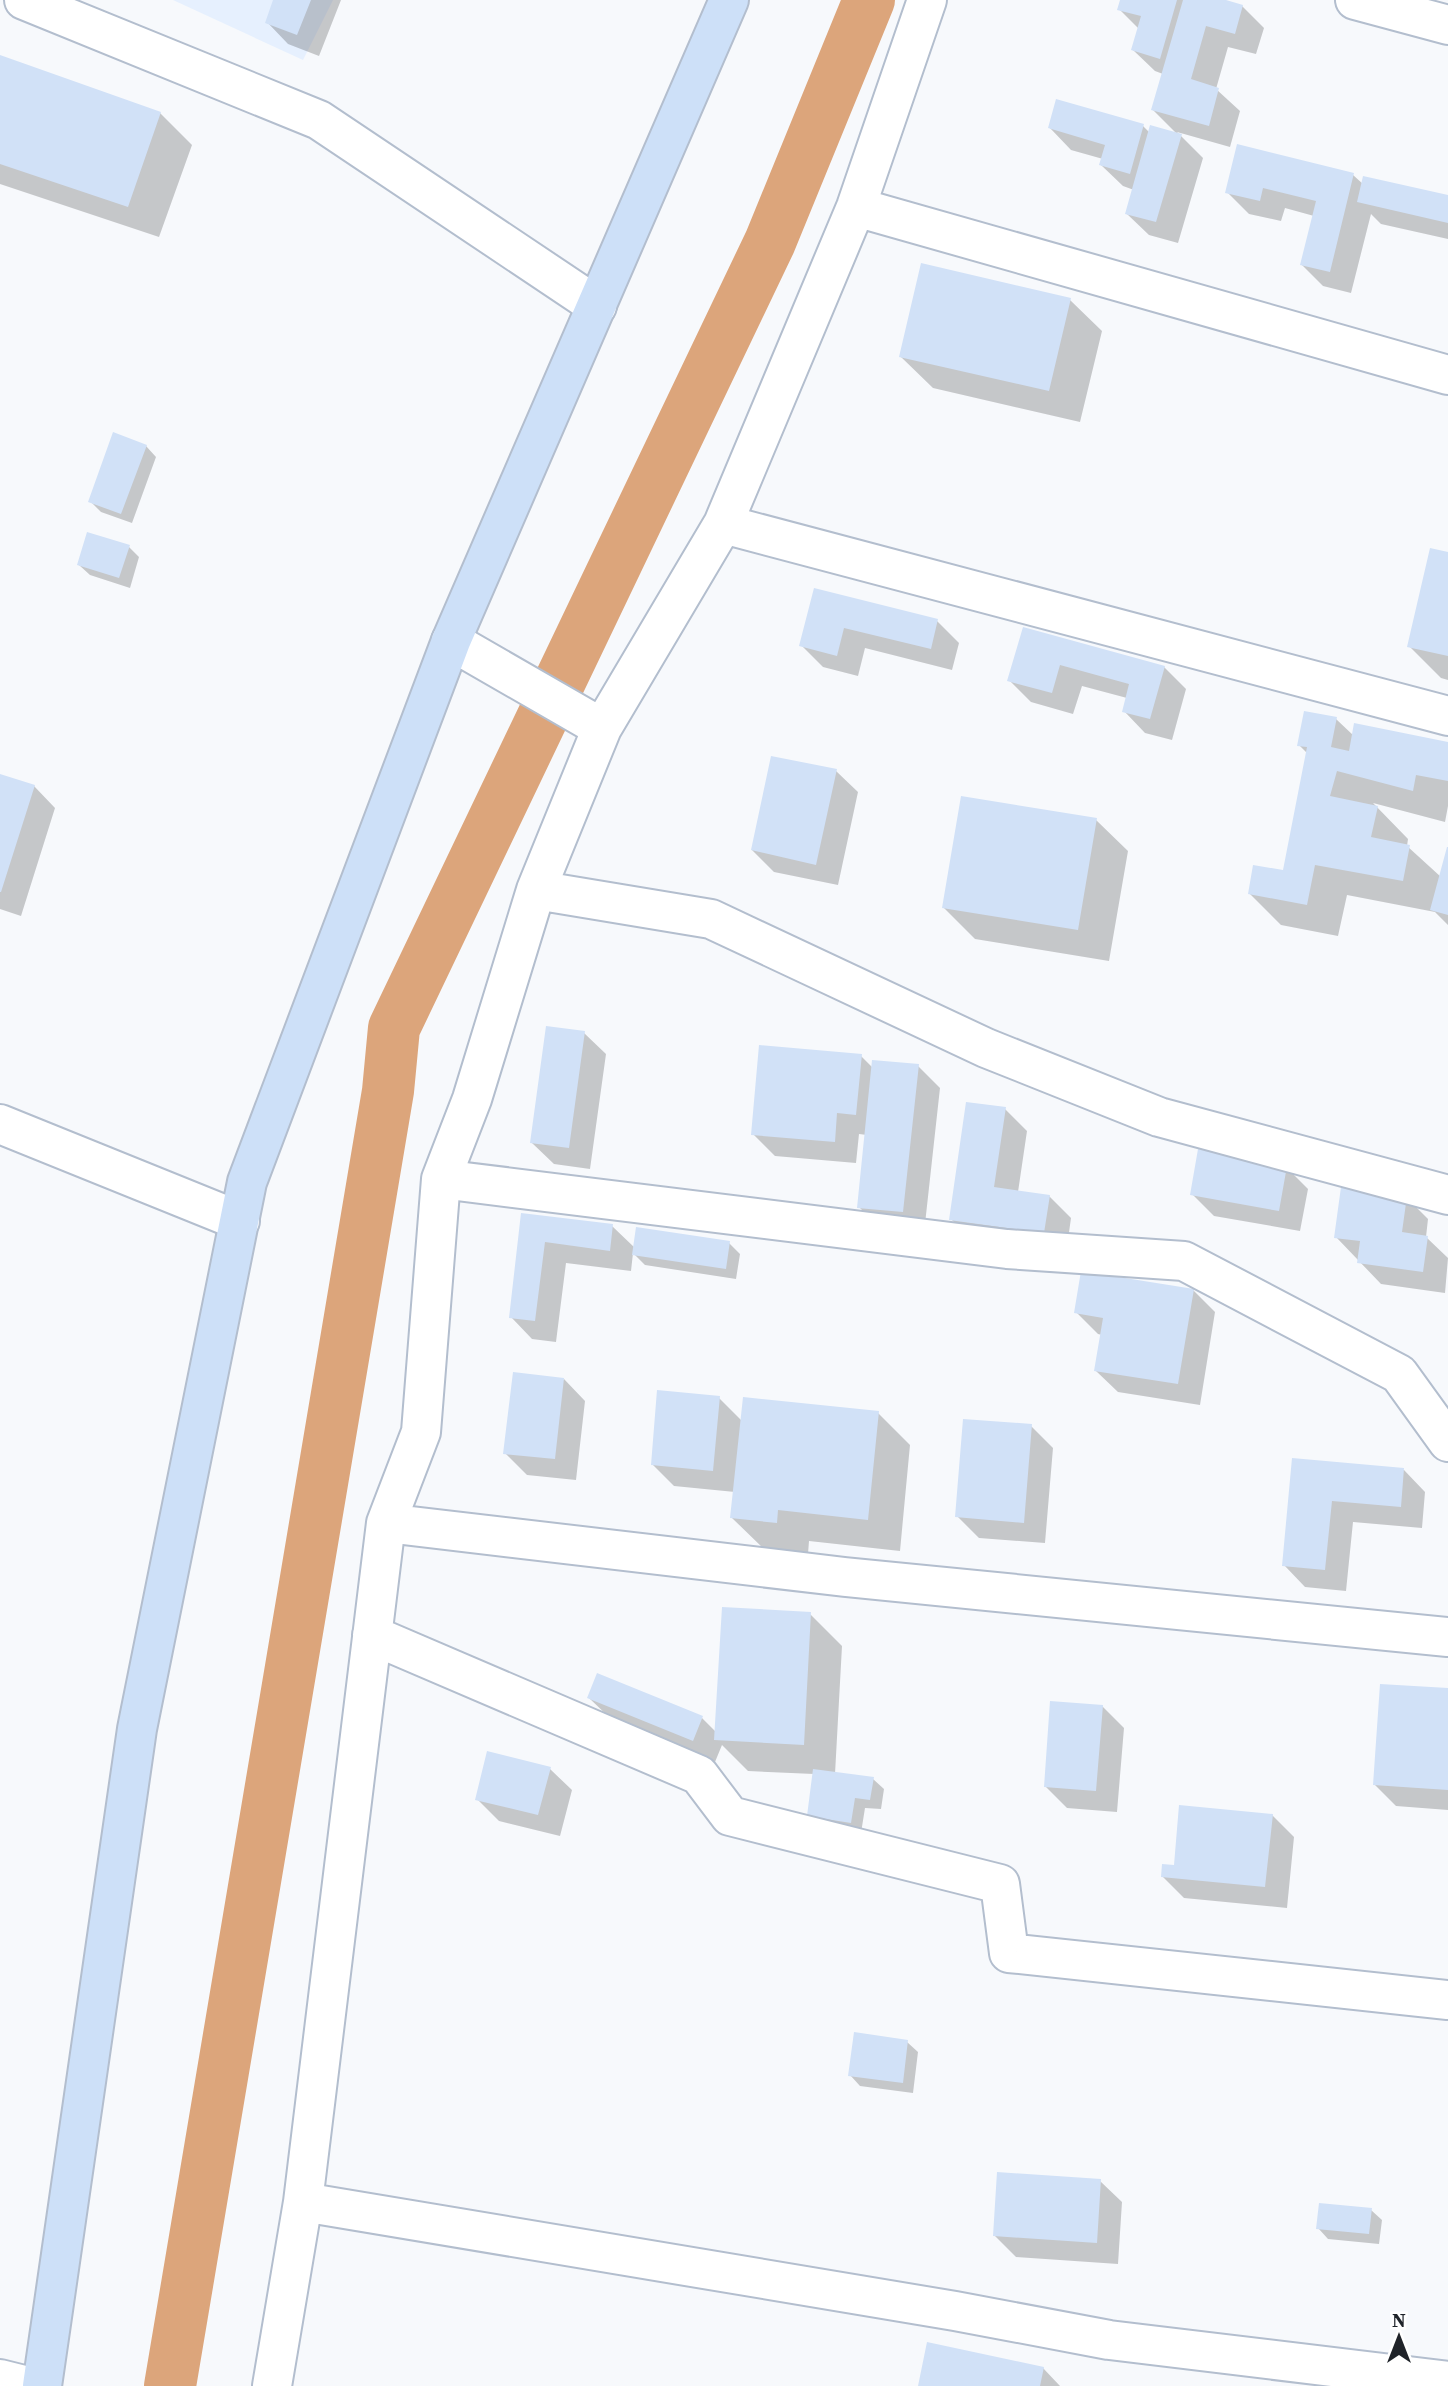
<svg xmlns="http://www.w3.org/2000/svg" width="1448" height="2386" viewBox="0 0 1448 2386" font-family="'Source Serif 4',serif">
	<rect width="100%" height="100%" fill="#f7f9fc"/>
	<path fill="#e6f0fe" d="M 173,0 L 333,0 L 303,60 Z"/>
	<path fill="#0003" d="M 275,0 L 341,0 L 319,56 L 288,44 L 267,22 Z
		M 1122,0 L 1220,0 L 1242,6 L 1264,28 L 1256,54 L 1228,47 L 1216,89 L 1240,111 L 1230,147 L 1177,132 L 1203,158 L 1178,243 L 1149,235 L 1127,214 L 1134,190 L 1123,186 L 1101,165 L 1103,159 L 1071,150 L 1050,128 L 1143,126 L 1150,133 L 1178,135 L 1153,110 L 1163,74 L 1155,71 L 1133,50 L 1139,29 L 1119,9 Z
		M 0,57 L 160,113 L 192,145 L 159,237 L 0,184 Z
		M 1353,175 L 1363,184 L 1448,197 L 1448,239 L 1381,224 L 1371,214 L 1351,293 L 1323,286 L 1301,264 L 1314,216 L 1285,208 L 1281,221 L 1249,214 L 1227,192 Z
		M 1070,300 L 1102,331 L 1080,422 L 933,388 L 901,357 Z
		M 146,446 L 156,457 L 132,523 L 101,512 L 90,501 Z
		M 129,547 L 139,557 L 130,588 L 90,575 L 79,565 Z
		M 1448,554 L 1448,680 L 1441,678 L 1409,646 Z
		M 815,590 L 937,621 L 959,643 L 952,670 L 865,648 L 858,676 L 823,667 L 801,645 Z
		M 1024,629 L 1164,667 L 1186,689 L 1172,740 L 1145,733 L 1124,711 L 1127,698 L 1082,686 L 1073,714 L 1031,702 L 1009,680 Z
		M 1336,719 L 1354,736 L 1448,743 L 1448,806 L 1445,822 L 1373,803 L 1408,839 L 1407,846 L 1441,877 L 1448,851 L 1448,925 L 1435,912 L 1347,895 L 1338,936 L 1281,925 L 1249,893 L 1284,872 L 1308,754 L 1299,745 Z
		M 836,771 L 858,792 L 838,885 L 774,872 L 752,850 Z
		M 0,776 L 34,786 L 55,808 L 21,916 L 0,909 Z
		M 1096,820 L 1128,851 L 1109,961 L 975,939 L 943,907 Z
		M 584,1033 L 606,1054 L 590,1169 L 554,1164 L 532,1143 Z
		M 861,1056 L 873,1068 L 918,1066 L 940,1088 L 924,1233 L 881,1229 L 859,1207 L 867,1135 L 859,1134 L 856,1163 L 775,1156 L 753,1134 Z
		M 1005,1109 L 1027,1131 L 1018,1192 L 1049,1196 L 1071,1218 L 1066,1254 L 973,1241 L 951,1219 Z
		M 1286,1167 L 1308,1189 L 1300,1231 L 1214,1216 L 1192,1194 Z
		M 1406,1197 L 1428,1219 L 1426,1237 L 1448,1258 L 1445,1293 L 1381,1284 L 1336,1237 Z
		M 523,1215 L 612,1226 L 635,1248 L 729,1243 L 740,1254 L 736,1279 L 645,1265 L 633,1253 L 631,1271 L 566,1263 L 556,1342 L 532,1339 L 511,1317 Z
		M 1193,1290 L 1215,1312 L 1200,1405 L 1118,1392 L 1096,1371 L 1102,1335 L 1098,1334 L 1076,1312 Z
		M 564,1379 L 585,1401 L 576,1480 L 527,1475 L 505,1453 Z
		M 719,1398 L 742,1421 L 878,1413 L 910,1445 L 900,1551 L 809,1541 L 808,1554 L 764,1549 L 732,1518 L 735,1492 L 674,1486 L 652,1464 Z
		M 1031,1426 L 1053,1448 L 1045,1543 L 979,1538 L 957,1516 Z
		M 1294,1460 L 1404,1470 L 1425,1492 L 1422,1528 L 1353,1522 L 1346,1591 L 1305,1587 L 1284,1565 Z
		M 810,1614 L 842,1646 L 835,1774 L 873,1779 L 884,1789 L 881,1809 L 865,1808 L 861,1833 L 819,1826 L 809,1816 L 814,1774 L 748,1771 L 722,1745 L 715,1762 L 611,1719 L 589,1698 L 598,1675 L 702,1718 L 716,1732 Z
		M 1448,1690 L 1448,1810 L 1396,1806 L 1375,1785 Z
		M 1102,1706 L 1124,1728 L 1117,1812 L 1067,1808 L 1045,1786 Z
		M 550,1769 L 572,1790 L 560,1836 L 499,1821 L 477,1799 Z
		M 1272,1815 L 1294,1837 L 1287,1908 L 1184,1898 L 1162,1876 L 1175,1867 Z
		M 907,2042 L 918,2052 L 913,2093 L 860,2086 L 850,2075 Z
		M 1100,2181 L 1122,2202 L 1118,2264 L 1016,2257 L 995,2236 Z
		M 1371,2210 L 1382,2220 L 1379,2244 L 1328,2239 L 1318,2228 Z
		M 1043,2368 L 1060,2386 L 919,2386 Z"/>
	<g fill="none" stroke-linecap="round" stroke-linejoin="round">
		<path stroke="#dca57b" stroke-width="52" d="M 170,2386 L 388,1091 L 394,1028 L 770,242 L 869,0"/>
	</g>
	<path fill="#d1e1f7" d="M 273,0 L 311,0 L 297,35 L 265,23 Z
		M 1120,0 L 1177,0 L 1160,59 L 1131,50 L 1141,16 L 1117,10 Z
		M 1183,0 L 1226,0 L 1243,5 L 1235,34 L 1206,26 L 1191,79 L 1219,88 L 1209,126 L 1151,110 Z
		M 0,55 L 161,112 L 128,207 L 0,164 Z
		M 1056,99 L 1144,124 L 1130,174 L 1099,165 L 1105,145 L 1048,128 Z
		M 1150,125 L 1182,134 L 1156,222 L 1125,214 Z
		M 1237,144 L 1354,173 L 1330,272 L 1300,265 L 1316,201 L 1263,188 L 1260,201 L 1225,193 Z
		M 1363,176 L 1448,195 L 1448,223 L 1357,202 Z
		M 921,263 L 1071,298 L 1049,391 L 899,357 Z
		M 113,432 L 147,445 L 121,514 L 88,502 Z
		M 87,532 L 130,545 L 119,578 L 77,565 Z
		M 1430,548 L 1448,552 L 1448,656 L 1407,647 Z
		M 814,588 L 938,619 L 931,649 L 844,628 L 837,656 L 799,646 Z
		M 1023,627 L 1165,666 L 1150,719 L 1122,712 L 1129,684 L 1060,665 L 1052,693 L 1007,681 Z
		M 1304,711 L 1337,717 L 1331,747 L 1349,751 L 1354,723 L 1448,742 L 1448,781 L 1416,775 L 1413,791 L 1337,771 L 1330,796 L 1378,806 L 1371,837 L 1410,845 L 1403,881 L 1315,865 L 1307,905 L 1248,894 L 1253,865 L 1283,870 L 1307,747 L 1297,746 Z
		M 771,756 L 837,769 L 816,865 L 751,850 Z
		M 0,774 L 35,785 L 1,892 L 0,892 Z
		M 961,796 L 1097,818 L 1078,930 L 942,908 Z
		M 1447,847 L 1448,847 L 1448,915 L 1430,910 Z
		M 546,1026 L 585,1031 L 569,1148 L 530,1143 Z
		M 759,1045 L 862,1054 L 856,1115 L 837,1113 L 835,1142 L 751,1135 Z
		M 872,1060 L 919,1064 L 903,1212 L 857,1208 Z
		M 966,1102 L 1006,1107 L 994,1187 L 1050,1195 L 1044,1233 L 949,1220 Z
		M 1198,1149 L 1287,1166 L 1279,1211 L 1190,1195 Z
		M 1341,1187 L 1407,1196 L 1402,1232 L 1428,1236 L 1423,1272 L 1357,1263 L 1360,1241 L 1334,1238 Z
		M 521,1213 L 613,1224 L 610,1251 L 545,1242 L 535,1321 L 509,1318 Z
		M 636,1227 L 730,1241 L 726,1269 L 632,1255 Z
		M 1081,1271 L 1194,1289 L 1178,1384 L 1094,1371 L 1103,1318 L 1074,1313 Z
		M 513,1372 L 564,1378 L 555,1459 L 503,1454 Z
		M 657,1390 L 720,1396 L 713,1471 L 651,1465 Z
		M 743,1397 L 879,1411 L 868,1520 L 778,1510 L 777,1523 L 730,1518 Z
		M 963,1419 L 1032,1424 L 1024,1523 L 955,1517 Z
		M 1292,1458 L 1404,1468 L 1401,1507 L 1332,1501 L 1325,1570 L 1282,1566 Z
		M 722,1607 L 811,1612 L 804,1745 L 714,1740 Z
		M 597,1673 L 703,1716 L 693,1741 L 587,1698 Z
		M 1380,1684 L 1448,1688 L 1448,1790 L 1373,1785 Z
		M 1050,1701 L 1103,1705 L 1096,1791 L 1044,1787 Z
		M 487,1751 L 551,1767 L 538,1815 L 475,1800 Z
		M 813,1769 L 874,1777 L 870,1800 L 855,1798 L 851,1823 L 807,1816 Z
		M 1179,1805 L 1273,1814 L 1265,1887 L 1161,1877 L 1162,1864 L 1174,1865 Z
		M 854,2032 L 908,2040 L 903,2083 L 848,2076 Z
		M 997,2172 L 1101,2179 L 1097,2243 L 993,2236 Z
		M 1319,2203 L 1372,2208 L 1369,2234 L 1316,2229 Z
		M 927,2342 L 1044,2367 L 1040,2386 L 918,2386 Z"/>
	<g fill="none" stroke-linecap="round" stroke-linejoin="round">
		<defs>
			<path id="street" d="M 24,0 L 319,120 L 597,306
				M 1355,0 L 1448,25
				M 856,207 L 1448,375
				M 723,524 L 1448,716
				M 451,641 L 602,728
				M 536,890 L 711,919 L 986,1048 L 1159,1117 L 1448,1195
				M 0,1124 L 240,1221
				M 441,1179 L 1007,1249 L 1184,1261 L 1399,1374 L 1448,1442
				M 386,1523 L 845,1577 L 1448,1637
				M 372,1635 L 699,1775 L 730,1816 L 1000,1884 L 1009,1953 L 1448,2000
				M 303,2202 L 955,2311 L 1109,2340 L 1448,2381
				M 0,2379 L 28,2386
				M 272,2386 L 303,2202 L 386,1523 L 421,1432 L 441,1179 L 472,1099 L 536,890 L 602,728 L 723,524 L 856,207 L 927,0"/>
			<path id="secondary" d="M 42,2386 L 137,1729 L 247,1182 L 451,641 L 729,0"/>
		</defs>
		<use href="#street" stroke="#b3bece" stroke-width="42"/>
		<use href="#secondary" stroke="#b3bece" stroke-width="42"/>
		<use href="#street" stroke="#fff" stroke-width="38"/>
		<use href="#secondary" stroke="#cde0f8" stroke-width="38"/>
	</g>
	<g transform="translate(1399 2337)" stroke="#ffffff" stroke-width="5" paint-order="stroke">
	<path d="M0-5L12 26L0 18L-12 26Z" fill="#1f2329"/>
	<text y="-10" font-size="19" font-weight="bold" text-anchor="middle" fill="#1f2329">N</text>
	</g>
</svg>
